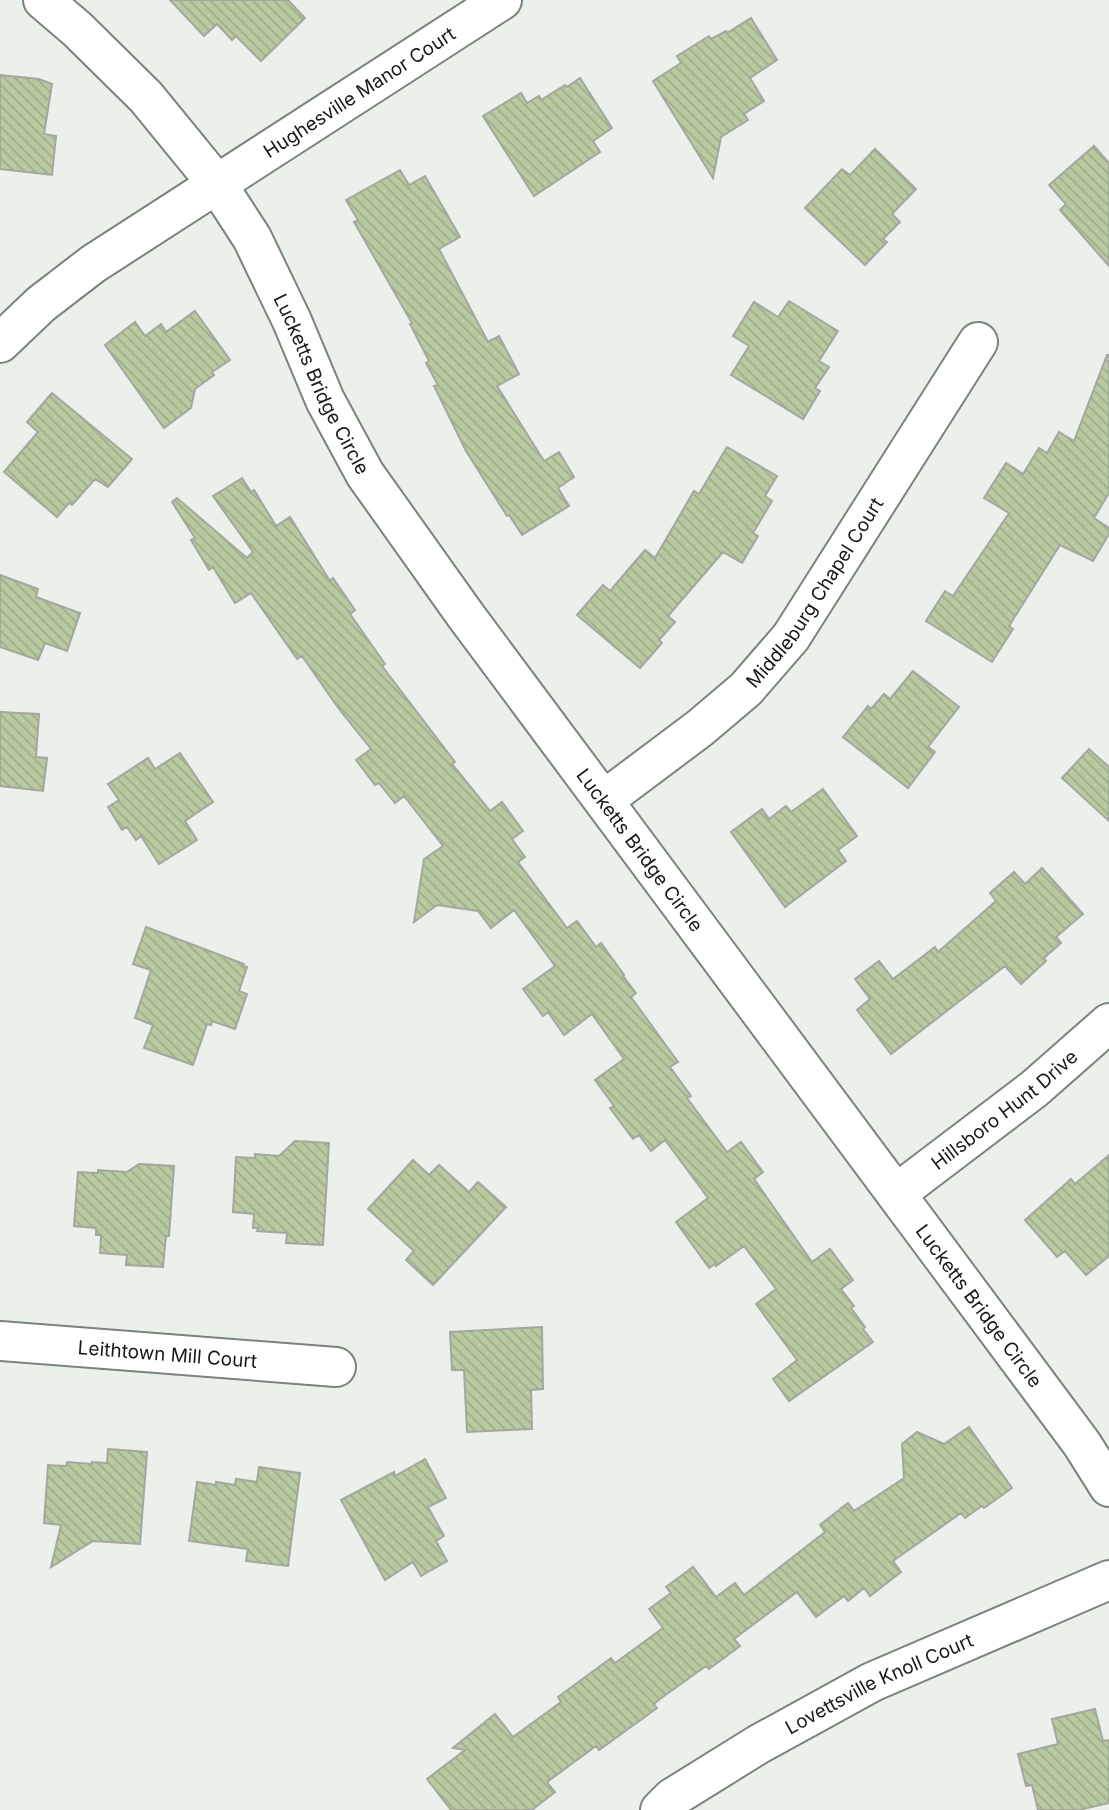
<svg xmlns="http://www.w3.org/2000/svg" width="1109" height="1810" viewBox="0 0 1109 1810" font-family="Inter,sans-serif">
	<defs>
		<pattern id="building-back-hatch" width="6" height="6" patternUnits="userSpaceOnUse" patternTransform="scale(1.75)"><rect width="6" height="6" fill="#b7caa0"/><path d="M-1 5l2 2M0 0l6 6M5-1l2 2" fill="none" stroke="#9dad89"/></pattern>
	</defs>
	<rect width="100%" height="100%" fill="#eaf1eb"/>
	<path fill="url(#building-back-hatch)" stroke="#a3a79f" stroke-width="2" d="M 170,0 L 288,0 L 305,18 L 261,61 L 236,36 L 232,40 L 217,24 L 204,36 Z
		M 751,18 L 777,60 L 750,78 L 764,101 L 744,114 L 748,120 L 721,137 L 713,178 L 653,81 L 681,63 L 677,56 L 709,36 L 711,39 L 726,31 L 727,33 Z
		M 0,75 L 39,79 L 52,84 L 44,134 L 56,136 L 52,175 L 0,169 Z
		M 580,78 L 612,128 L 593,141 L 600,152 L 534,196 L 483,116 L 521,93 L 527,103 L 539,96 L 541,100 L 565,85 L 567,87 Z
		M 1094,146 L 1109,163 L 1109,266 L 1060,210 L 1066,204 L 1049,185 Z
		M 875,149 L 916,189 L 892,214 L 900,222 L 883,239 L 887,242 L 865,265 L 805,208 L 842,169 L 850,175 Z
		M 400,170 L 409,185 L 425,176 L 460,237 L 439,249 L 488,342 L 499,336 L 519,374 L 497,386 L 544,461 L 559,452 L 574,477 L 558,488 L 569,506 L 522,535 L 509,515 L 507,516 L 466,451 L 434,386 L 438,385 L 426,363 L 429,361 L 410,324 L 412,323 L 354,222 L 358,220 L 346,200 Z
		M 789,301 L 838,331 L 819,361 L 829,367 L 815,388 L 820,391 L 803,419 L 731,375 L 749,346 L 733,336 L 754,302 L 778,317 Z
		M 195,311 L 230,360 L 212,372 L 214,375 L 195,389 L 191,408 L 164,428 L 105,345 L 135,322 L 145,336 L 161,324 L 166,332 Z
		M 1107,355 L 1109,355 L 1109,493 L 1094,518 L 1109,528 L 1109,534 L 1093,561 L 1060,545 L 1009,626 L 1013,629 L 992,662 L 926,621 L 945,591 L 953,596 L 1009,513 L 984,498 L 1006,463 L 1023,474 L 1039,448 L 1047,453 L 1059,432 L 1074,441 Z
		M 52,393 L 132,459 L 108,487 L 95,479 L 72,505 L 69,503 L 57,517 L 4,472 L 38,432 L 27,422 Z
		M 727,447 L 777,476 L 765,496 L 772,501 L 753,533 L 758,536 L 742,563 L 723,552 L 668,616 L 675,622 L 659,640 L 662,643 L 640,668 L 577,615 L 603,585 L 610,591 L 645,550 L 655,558 L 694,491 L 699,494 Z
		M 242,478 L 251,492 L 254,490 L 276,526 L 290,517 L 330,581 L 333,578 L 355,610 L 350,614 L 385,664 L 382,666 L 455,762 L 452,764 L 490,811 L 502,802 L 523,831 L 512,839 L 525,857 L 518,862 L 567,928 L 577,921 L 596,947 L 601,943 L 624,975 L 623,976 L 636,993 L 631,997 L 678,1062 L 670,1067 L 691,1096 L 687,1098 L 727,1152 L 741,1142 L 763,1172 L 754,1179 L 812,1262 L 830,1249 L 853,1280 L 841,1289 L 854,1306 L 851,1308 L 865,1327 L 863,1329 L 873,1342 L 789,1401 L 773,1379 L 797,1360 L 756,1304 L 776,1289 L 744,1246 L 716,1266 L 715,1264 L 709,1268 L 676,1222 L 708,1198 L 665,1140 L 651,1151 L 639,1135 L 633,1139 L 610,1108 L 614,1106 L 595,1080 L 624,1059 L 592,1014 L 564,1035 L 548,1012 L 543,1016 L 523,989 L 555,966 L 514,910 L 491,928 L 478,911 L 437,905 L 414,922 L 424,859 L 443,846 L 404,796 L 395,803 L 379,783 L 375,785 L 356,760 L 371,749 L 339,709 L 302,656 L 297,659 L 251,593 L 235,603 L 213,567 L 209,570 L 191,540 L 195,538 L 172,502 L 177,498 L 247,558 L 253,552 L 213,496 Z
		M 0,575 L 38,589 L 36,597 L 80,613 L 67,651 L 45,643 L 38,660 L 0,647 Z
		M 913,671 L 959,707 L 928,747 L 935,752 L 908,788 L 843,737 L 868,706 L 871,709 L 884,694 L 890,699 Z
		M 0,712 L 39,714 L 36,757 L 47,758 L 43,791 L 0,786 Z
		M 1089,749 L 1109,767 L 1109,821 L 1062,778 Z
		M 180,753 L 213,802 L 185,821 L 197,840 L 159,864 L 141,836 L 136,840 L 127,827 L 122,830 L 108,807 L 119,800 L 108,784 L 148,758 L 155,769 Z
		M 823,789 L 857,836 L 838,850 L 846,861 L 785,907 L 731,832 L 762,809 L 769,819 L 786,806 L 791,812 Z
		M 1042,868 L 1083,914 L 1056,937 L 1061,943 L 1044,958 L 1046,961 L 1021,984 L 1005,966 L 891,1054 L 857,1010 L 870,999 L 855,979 L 879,961 L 893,979 L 935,947 L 938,952 L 996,901 L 990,893 L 1014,872 L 1025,884 Z
		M 146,927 L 244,964 L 243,966 L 247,967 L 239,991 L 247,994 L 235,1029 L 212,1021 L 211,1025 L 207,1024 L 193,1065 L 144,1048 L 153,1025 L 135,1018 L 151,970 L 133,964 Z
		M 295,1141 L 329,1143 L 323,1245 L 286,1243 L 287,1233 L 257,1231 L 258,1228 L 253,1228 L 254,1214 L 233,1212 L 236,1157 L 255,1158 L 255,1154 L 279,1156 Z
		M 1109,1155 L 1109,1256 L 1086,1275 L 1065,1251 L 1057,1257 L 1025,1220 L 1071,1179 L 1075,1184 Z
		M 413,1160 L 429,1175 L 439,1165 L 469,1192 L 478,1182 L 506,1207 L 433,1285 L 406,1260 L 414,1251 L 368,1209 Z
		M 139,1164 L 174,1166 L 169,1236 L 166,1236 L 163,1267 L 126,1265 L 127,1255 L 100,1253 L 101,1235 L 96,1235 L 96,1228 L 74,1226 L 78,1172 L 98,1173 L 98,1170 L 127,1172 Z
		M 542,1327 L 543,1389 L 531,1390 L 532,1429 L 467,1432 L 464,1370 L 452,1370 L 450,1332 Z
		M 969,1427 L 1012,1488 L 984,1508 L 982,1506 L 965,1518 L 961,1513 L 893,1561 L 901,1572 L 870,1596 L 864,1588 L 848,1601 L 844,1596 L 816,1617 L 797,1592 L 734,1639 L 740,1646 L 709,1669 L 706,1666 L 660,1699 L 654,1704 L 657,1708 L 599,1750 L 596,1746 L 547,1782 L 555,1792 L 532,1810 L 451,1810 L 427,1779 L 465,1750 L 453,1748 L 495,1714 L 513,1737 L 561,1702 L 558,1697 L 611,1658 L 615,1663 L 663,1628 L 649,1609 L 671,1593 L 666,1587 L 693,1567 L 716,1597 L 735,1583 L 744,1595 L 825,1532 L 820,1525 L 848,1503 L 854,1511 L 904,1478 L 902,1444 L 917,1432 L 944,1444 Z
		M 108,1449 L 147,1452 L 140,1544 L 93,1541 L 51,1567 L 61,1525 L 44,1523 L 48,1465 L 66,1466 L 67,1462 L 92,1464 L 92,1462 L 107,1463 Z
		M 425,1459 L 446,1498 L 428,1507 L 444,1536 L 436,1541 L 447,1561 L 421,1576 L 413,1562 L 385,1580 L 341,1500 L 394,1472 L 395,1476 Z
		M 259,1467 L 300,1473 L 288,1566 L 246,1561 L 248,1549 L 189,1541 L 197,1482 L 216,1485 L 216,1482 L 235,1485 L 236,1479 L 257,1482 Z
		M 1095,1709 L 1103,1741 L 1109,1740 L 1109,1803 L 1079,1810 L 1038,1810 L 1032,1785 L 1026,1786 L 1018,1754 L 1058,1744 L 1052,1719 Z"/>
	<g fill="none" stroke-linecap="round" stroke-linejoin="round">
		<defs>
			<g id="street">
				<path id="s1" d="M 43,0 L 77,29 L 146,97 L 217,184 L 252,238 L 292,321 L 325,400 L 365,474 L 466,616 L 1082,1444 L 1109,1487"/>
				<path id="s2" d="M 0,343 L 41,304 L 93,264 L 502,0"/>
				<path id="s3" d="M 604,800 L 700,728 L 746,689 L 791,637 L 978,342"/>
				<path id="s4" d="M 897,1193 L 1034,1089 L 1109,1023"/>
				<path id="s5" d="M 0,1341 L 336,1367"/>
				<path id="s6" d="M 660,1810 L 672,1798 L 759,1744 L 872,1682 L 1109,1580"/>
			</g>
		</defs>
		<use href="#street" stroke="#7c827c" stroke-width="42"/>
		<use href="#street" stroke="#fff" stroke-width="38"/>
	</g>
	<g text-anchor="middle" stroke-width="6" stroke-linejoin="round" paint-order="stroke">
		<g font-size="19" fill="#171917" stroke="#fff">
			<text dy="7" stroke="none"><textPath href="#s2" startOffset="439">Hughesville Manor Court</textPath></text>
			<text dy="7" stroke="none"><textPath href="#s1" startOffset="480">Lucketts Bridge Circle</textPath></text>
			<text dy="7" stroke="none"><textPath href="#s3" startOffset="299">Middleburg Chapel Court</textPath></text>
			<text dy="7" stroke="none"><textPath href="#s1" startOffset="1046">Lucketts Bridge Circle</textPath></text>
			<text dy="7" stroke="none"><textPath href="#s4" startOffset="136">Hillsboro Hunt Drive</textPath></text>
			<text dy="7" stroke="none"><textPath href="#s1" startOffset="1614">Lucketts Bridge Circle</textPath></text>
			<text dy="7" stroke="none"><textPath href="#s5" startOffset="168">Leithtown Mill Court</textPath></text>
			<text dy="7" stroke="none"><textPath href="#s6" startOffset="254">Lovettsville Knoll Court</textPath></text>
		</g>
	</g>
</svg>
